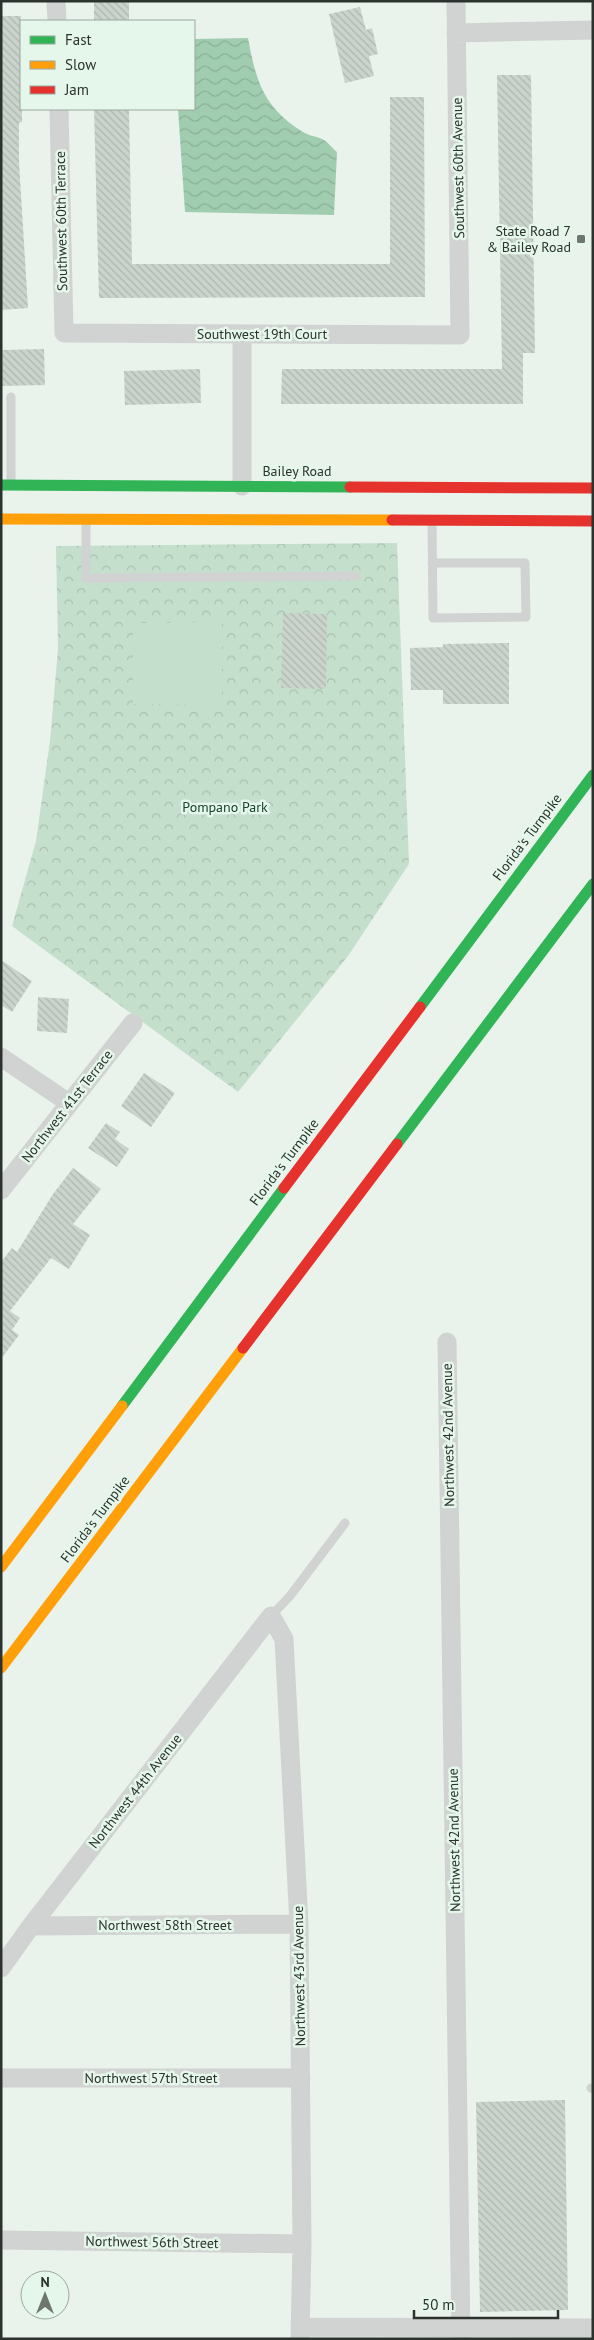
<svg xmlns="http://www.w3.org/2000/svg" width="594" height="2340" viewBox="0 0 594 2340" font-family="'PT Sans',sans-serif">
	<defs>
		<pattern id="forest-crowns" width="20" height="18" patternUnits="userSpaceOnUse" patternTransform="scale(1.25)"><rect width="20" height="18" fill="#c5dfcd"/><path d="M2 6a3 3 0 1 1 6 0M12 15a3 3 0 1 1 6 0" fill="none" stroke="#a9c0b0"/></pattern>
		<pattern id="water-waves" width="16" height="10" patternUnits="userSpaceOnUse" patternTransform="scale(1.25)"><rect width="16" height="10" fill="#a0cdaf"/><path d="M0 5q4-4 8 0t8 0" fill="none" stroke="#8ab097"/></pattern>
		<pattern id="building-back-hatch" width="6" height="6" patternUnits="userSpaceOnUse" patternTransform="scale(1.25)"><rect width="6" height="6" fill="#cbd3cd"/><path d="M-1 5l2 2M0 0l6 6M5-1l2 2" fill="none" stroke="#aeb6b0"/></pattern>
	</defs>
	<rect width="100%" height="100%" fill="#e9f3ec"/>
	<path fill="url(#forest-crowns)" d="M 397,543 L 409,864 L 348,956 L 238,1092 L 12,926 L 36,841 L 50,741 L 58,649 L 56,546 Z"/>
	<path fill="#c5dfcd" d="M 222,622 L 222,705 L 133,704 L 133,623 Z"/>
	<path fill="url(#water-waves)" d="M 248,38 C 256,82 264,108 303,132 C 309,136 316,136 322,139 C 327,141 332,148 337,152 L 334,215 L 185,212 L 178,109 L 194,109 L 194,39 Z"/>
	<path fill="url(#building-back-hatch)" d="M 94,1 L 129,1 L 129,21 L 94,21 Z
		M 360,7 L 366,30 L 372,28 L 378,54 L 369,56 L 374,76 L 345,83 L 329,14 Z
		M 1,16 L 21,16 L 22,122 L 19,123 L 19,162 L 28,308 L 1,310 Z
		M 497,75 L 531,75 L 535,353 L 523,353 L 523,404 L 281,404 L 282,369 L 502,369 Z
		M 390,97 L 424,97 L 425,297 L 99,298 L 94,109 L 129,109 L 132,264 L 390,264 Z
		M 44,349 L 45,385 L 1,386 L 1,350 Z
		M 200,369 L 201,403 L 125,405 L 124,371 Z
		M 283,613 L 327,614 L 326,689 L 281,688 Z
		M 509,643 L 509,704 L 443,704 L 443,690 L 411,690 L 410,648 L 443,647 L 443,644 Z
		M 1,960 L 32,981 L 12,1012 L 1,1005 Z
		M 38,997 L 69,999 L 67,1033 L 37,1031 Z
		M 144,1073 L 175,1093 L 151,1127 L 121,1106 Z
		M 106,1123 L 120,1132 L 115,1139 L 129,1149 L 117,1167 L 88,1148 Z
		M 73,1168 L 101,1189 L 73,1224 L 90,1235 L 69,1269 L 51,1258 L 10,1311 L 20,1318 L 12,1330 L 19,1335 L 1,1359 L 1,1262 L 12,1248 L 17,1252 L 53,1194 Z
		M 565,2100 L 568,2310 L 480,2312 L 476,2102 Z"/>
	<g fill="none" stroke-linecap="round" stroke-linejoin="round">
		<path stroke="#d0d3d1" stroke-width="9" d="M 11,397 L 11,482
			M 86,522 L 86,578 L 356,576
			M 432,523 L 433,618 L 526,617 L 525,563 L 432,563
			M 271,1616 L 290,1596 L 345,1523
			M 591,2088 L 593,2089"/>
		<path stroke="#d0d3d1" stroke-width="19" d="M 56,1 L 57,21
			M 456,33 L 593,30
			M 59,109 L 64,333 L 460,335 L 456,1
			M 242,334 L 242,486
			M 1,1057 L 69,1103
			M 1,1190 L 133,1023
			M 447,1342 L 461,2339
			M 31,1926 L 299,1924
			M 1,1968 L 31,1926 L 271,1616 L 284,1639 L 299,1924 L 302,2244 L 300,2339
			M 1,2078 L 301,2078
			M 1,2240 L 302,2244
			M 300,2327 L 593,2328"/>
		<path stroke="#30b455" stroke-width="11" d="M 1,485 L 350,487
			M 420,1007 L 593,775
			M 397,1144 L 593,884
			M 122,1406 L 284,1188"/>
		<path stroke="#ff9f0a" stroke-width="11" d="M 1,519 L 392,520
			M 1,1567 L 122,1406
			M 1,1668 L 243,1348"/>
		<path stroke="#e5322d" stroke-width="11" d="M 350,487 L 593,488
			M 392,520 L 593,521
			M 284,1188 L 420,1007
			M 243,1348 L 397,1144"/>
	</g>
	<rect fill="#6e7670" stroke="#e5f7ea" stroke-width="2" x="576" y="234" width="10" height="10" rx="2.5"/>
	<g text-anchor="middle" stroke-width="5" stroke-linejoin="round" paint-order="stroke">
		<g font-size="14" fill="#2c322e" stroke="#e5f7ea">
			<text transform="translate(458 168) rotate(-91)" y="5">Southwest 60th Avenue</text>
			<text transform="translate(61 221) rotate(-91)" y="5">Southwest 60th Terrace</text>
			<text x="262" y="339">Southwest 19th Court</text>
			<text x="297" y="476">Bailey Road</text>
			<text transform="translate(527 837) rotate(-53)" y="5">Florida's Turnpike</text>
			<text transform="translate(67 1106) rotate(-52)" y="5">Northwest 41st Terrace</text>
			<text transform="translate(284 1162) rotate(-53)" y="5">Florida's Turnpike</text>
			<text transform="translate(448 1435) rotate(-91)" y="5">Northwest 42nd Avenue</text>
			<text transform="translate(95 1519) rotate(-53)" y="5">Florida's Turnpike</text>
			<text transform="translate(135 1791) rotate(-52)" y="5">Northwest 44th Avenue</text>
			<text transform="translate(454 1840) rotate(-91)" y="5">Northwest 42nd Avenue</text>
			<text x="165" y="1930">Northwest 58th Street</text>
			<text transform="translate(299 1976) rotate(-91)" y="5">Northwest 43rd Avenue</text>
			<text x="151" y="2083">Northwest 57th Street</text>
			<text transform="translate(152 2242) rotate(1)" y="5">Northwest 56th Street</text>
		</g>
		<g font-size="14" fill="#2c322e" stroke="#e5f7ea" text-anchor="end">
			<text x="571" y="236">State Road 7<tspan x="571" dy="16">&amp; Bailey Road</tspan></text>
		</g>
		<g font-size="14" fill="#15442a" stroke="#e5f7ea">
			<text x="225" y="812">Pompano Park</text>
		</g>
	</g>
	<rect width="594" height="2340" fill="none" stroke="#2c322e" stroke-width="5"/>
	<rect x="20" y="20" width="175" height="90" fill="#e5f7ea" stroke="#9ba89f"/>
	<rect x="30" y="36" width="25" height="8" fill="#30b455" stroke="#9ba89f"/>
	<text x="65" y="45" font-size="15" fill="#2c322e">Fast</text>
	<rect x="30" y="61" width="25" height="8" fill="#ff9f0a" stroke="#9ba89f"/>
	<text x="65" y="70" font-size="15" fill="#2c322e">Slow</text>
	<rect x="30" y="86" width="25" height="8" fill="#e5322d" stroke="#9ba89f"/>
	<text x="65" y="95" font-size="15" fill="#2c322e">Jam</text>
	<g transform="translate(45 2295)"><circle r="24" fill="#e5f7ea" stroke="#9ba89f"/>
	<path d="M0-4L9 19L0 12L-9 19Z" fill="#6e7670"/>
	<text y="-8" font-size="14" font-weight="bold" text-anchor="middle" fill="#2c322e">N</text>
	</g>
	<path d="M414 2310v8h144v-8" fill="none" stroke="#2c322e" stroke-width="2.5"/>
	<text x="422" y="2310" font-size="15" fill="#2c322e" stroke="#e5f7ea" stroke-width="4" paint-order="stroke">50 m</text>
</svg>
